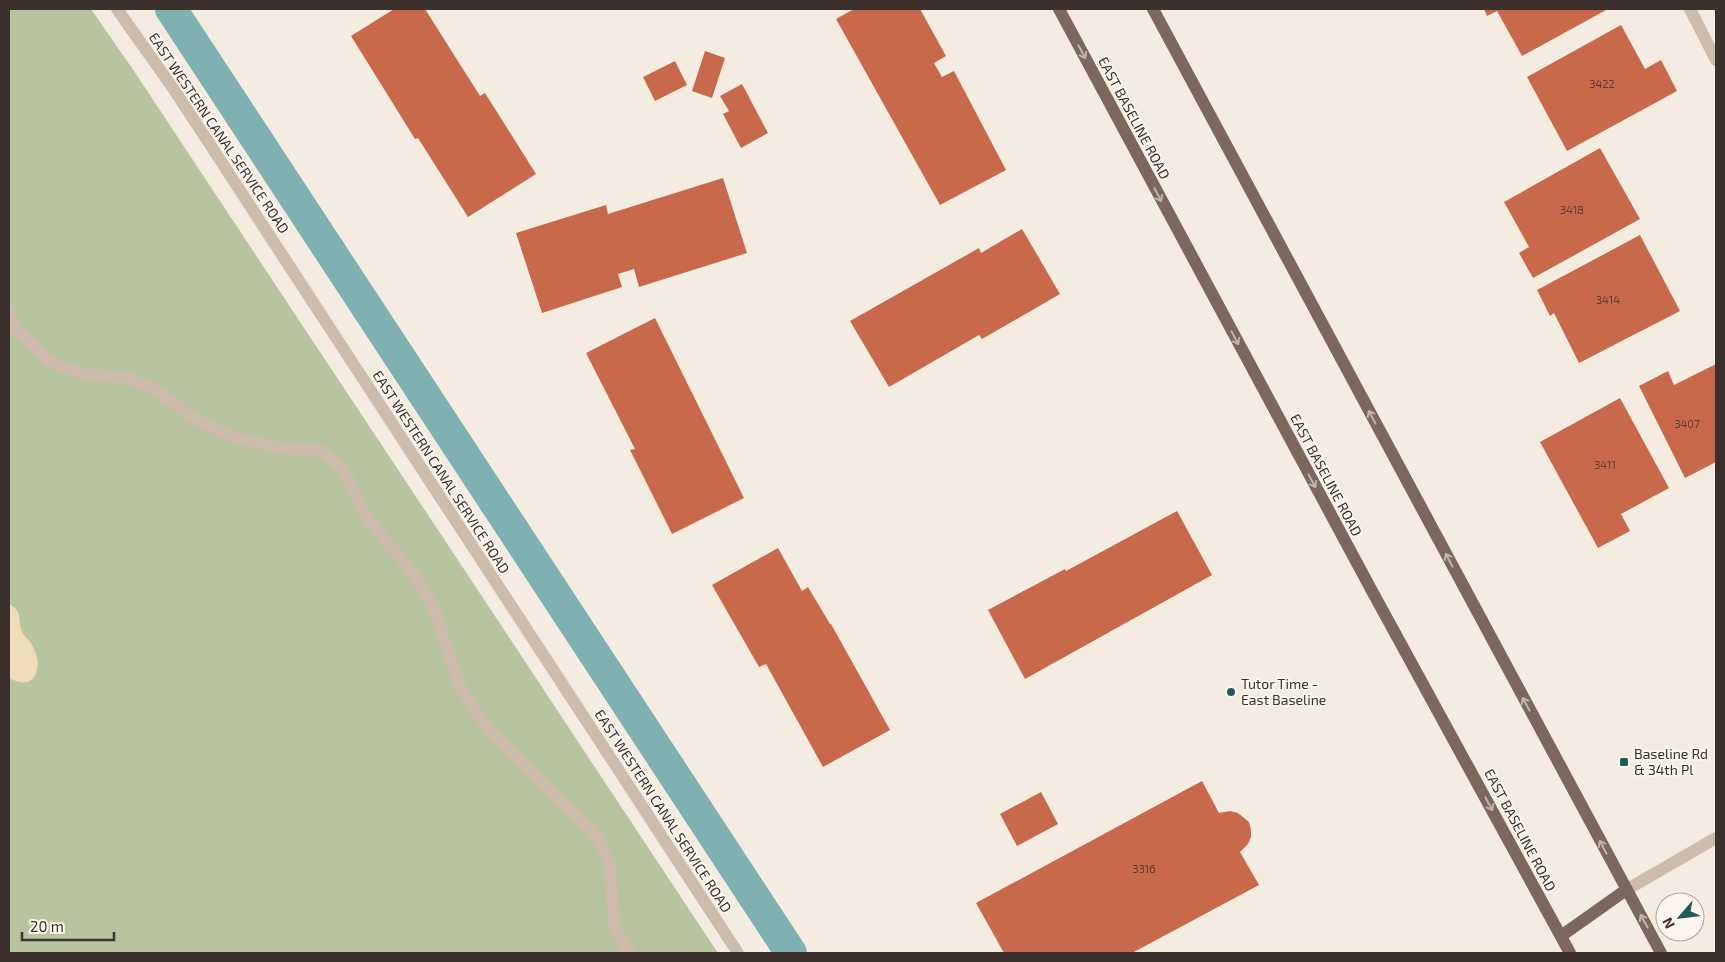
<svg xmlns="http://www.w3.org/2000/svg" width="1725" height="962" viewBox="0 0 1725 962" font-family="'Exo 2',sans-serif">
	<rect width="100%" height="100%" fill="#f4ebe1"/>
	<path fill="#b8c4a0" d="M 9,9 L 91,9 L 134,71 L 718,953 L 9,953 Z"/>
	<path fill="#efdcb8" d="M 9,603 C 10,605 13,606 15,608 C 21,614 19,623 21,630 C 23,635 28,639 31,643 C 37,654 41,666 34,677 C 28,686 17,682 9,678 Z"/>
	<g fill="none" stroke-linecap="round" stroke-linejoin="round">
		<path stroke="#7fb0b2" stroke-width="32" d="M 171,9 L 791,953"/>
	</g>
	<path fill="#c8694b" d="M 394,9 L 425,9 L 480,96 L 485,93 L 536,174 L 468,217 L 418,138 L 415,139 L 351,36 Z
		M 854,9 L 920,9 L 946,56 L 934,63 L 942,77 L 954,71 L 1006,170 L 940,205 L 836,19 Z
		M 1484,9 L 1608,9 L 1522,56 L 1497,11 L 1487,16 Z
		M 1621,25 L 1645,69 L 1661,60 L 1677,91 L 1567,151 L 1527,77 Z
		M 705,51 L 725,58 L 712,98 L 692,91 Z
		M 675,61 L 687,85 L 655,101 L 643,77 Z
		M 742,84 L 768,133 L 741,148 L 723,114 L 729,111 L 720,96 Z
		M 1600,148 L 1640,219 L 1533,278 L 1519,253 L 1529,247 L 1504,202 Z
		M 723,178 L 747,253 L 639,287 L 634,269 L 618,274 L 622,287 L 542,313 L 516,233 L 606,205 L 608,214 Z
		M 1022,229 L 1060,294 L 982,339 L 979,335 L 889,387 L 850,321 L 979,248 L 981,253 Z
		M 1640,235 L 1680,311 L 1579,363 L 1554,313 L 1550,316 L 1537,290 Z
		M 655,318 L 744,498 L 672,534 L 630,450 L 635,449 L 586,353 Z
		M 1716,364 L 1716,462 L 1685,478 L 1639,386 L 1668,371 L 1674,385 Z
		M 1620,398 L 1669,488 L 1621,514 L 1630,531 L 1598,548 L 1540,442 Z
		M 1177,511 L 1212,575 L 1025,679 L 988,610 L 1065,569 L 1066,571 Z
		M 778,548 L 802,591 L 808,587 L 830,624 L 831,624 L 890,730 L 823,767 L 766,664 L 759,667 L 712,585 Z
		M 1202,781 L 1219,813 L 1230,811 L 1238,813 L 1249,822 L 1251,830 L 1251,837 L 1248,844 L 1240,852 L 1259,885 L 1132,953 L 1004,953 L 976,903 Z
		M 1041,792 L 1058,824 L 1017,846 L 1000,814 Z"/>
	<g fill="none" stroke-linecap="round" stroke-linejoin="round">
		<path stroke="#cdbbac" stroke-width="12" d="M 117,9 L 175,91 L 738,953
			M 9,311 L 12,326 L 49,361 L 83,374 L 128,378 L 155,389 L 198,421 L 239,439 L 281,448 L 320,450 L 344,470 L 367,518 L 409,568 L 433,605 L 460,687 L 487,728 L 557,798 L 595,833 L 610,864 L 614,928 L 630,953"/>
		<path stroke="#cdbbac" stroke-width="12" d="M 1690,9 L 1716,60
			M 1626,890 L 1716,838"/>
		<path stroke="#7d675c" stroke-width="12" d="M 1059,9 L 1372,591 L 1570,953
			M 1153,9 L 1661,953
			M 1561,936 L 1626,890"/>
	</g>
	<defs><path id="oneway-shaft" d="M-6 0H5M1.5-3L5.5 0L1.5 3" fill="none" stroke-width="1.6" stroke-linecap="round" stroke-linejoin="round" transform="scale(1.25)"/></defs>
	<g stroke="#c2b5ac">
		<use href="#oneway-shaft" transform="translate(1082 52) rotate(62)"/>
		<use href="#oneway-shaft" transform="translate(1158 195) rotate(62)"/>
		<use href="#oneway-shaft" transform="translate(1235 338) rotate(62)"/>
		<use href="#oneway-shaft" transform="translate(1372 417) rotate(-118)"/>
		<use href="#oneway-shaft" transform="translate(1312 481) rotate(62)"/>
		<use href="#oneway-shaft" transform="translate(1449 560) rotate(-118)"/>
		<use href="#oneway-shaft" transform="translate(1526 704) rotate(-118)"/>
		<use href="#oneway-shaft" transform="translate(1489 804) rotate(62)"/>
		<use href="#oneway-shaft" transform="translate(1603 847) rotate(-118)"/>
		<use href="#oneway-shaft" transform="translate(1644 921) rotate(-119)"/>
	</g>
	<g fill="#1f5a5e" stroke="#fbf5ee" stroke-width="2">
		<circle cx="1231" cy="692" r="5"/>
		<rect x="1619" y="757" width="10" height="10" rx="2.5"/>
	</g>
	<g text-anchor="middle" stroke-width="4" stroke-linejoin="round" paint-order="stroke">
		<g font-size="11" fill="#5e3e33">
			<text x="1602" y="88">3422</text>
			<text x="1572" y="214">3418</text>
			<text x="1608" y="304">3414</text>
			<text x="1687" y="428">3407</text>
			<text x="1605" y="469">3411</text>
			<text x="1144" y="873">3316</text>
		</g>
		<g font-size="14" fill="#3b302b" stroke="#fbf5ee">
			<text transform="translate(1134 118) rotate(62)" y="5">EAST BASELINE ROAD</text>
			<text transform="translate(219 133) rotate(56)" y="5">EAST WESTERN CANAL SERVICE ROAD</text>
			<text transform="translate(441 472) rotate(57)" y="5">EAST WESTERN CANAL SERVICE ROAD</text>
			<text transform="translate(1326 475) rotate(62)" y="5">EAST BASELINE ROAD</text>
			<text transform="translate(663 811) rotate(57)" y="5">EAST WESTERN CANAL SERVICE ROAD</text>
			<text transform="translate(1520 830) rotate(62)" y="5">EAST BASELINE ROAD</text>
		</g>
		<g font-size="14" fill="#3b302b" stroke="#fbf5ee" text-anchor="start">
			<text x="1241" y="689">Tutor Time -<tspan x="1241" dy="16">East Baseline</tspan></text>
			<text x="1634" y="759">Baseline Rd<tspan x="1634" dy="16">&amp; 34th Pl</tspan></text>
		</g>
	</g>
	<rect width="1725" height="962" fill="none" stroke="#3b302b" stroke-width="20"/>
	<g transform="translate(1680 917) rotate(242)"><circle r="24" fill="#fbf5ee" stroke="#aea6a0"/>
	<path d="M0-4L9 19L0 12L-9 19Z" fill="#1f5a5e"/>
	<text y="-8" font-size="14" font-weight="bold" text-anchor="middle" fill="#3b302b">N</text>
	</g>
	<path d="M22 932v8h92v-8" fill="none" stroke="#3b302b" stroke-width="2.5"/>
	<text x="30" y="932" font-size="15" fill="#3b302b" stroke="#fbf5ee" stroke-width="4" paint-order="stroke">20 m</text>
</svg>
